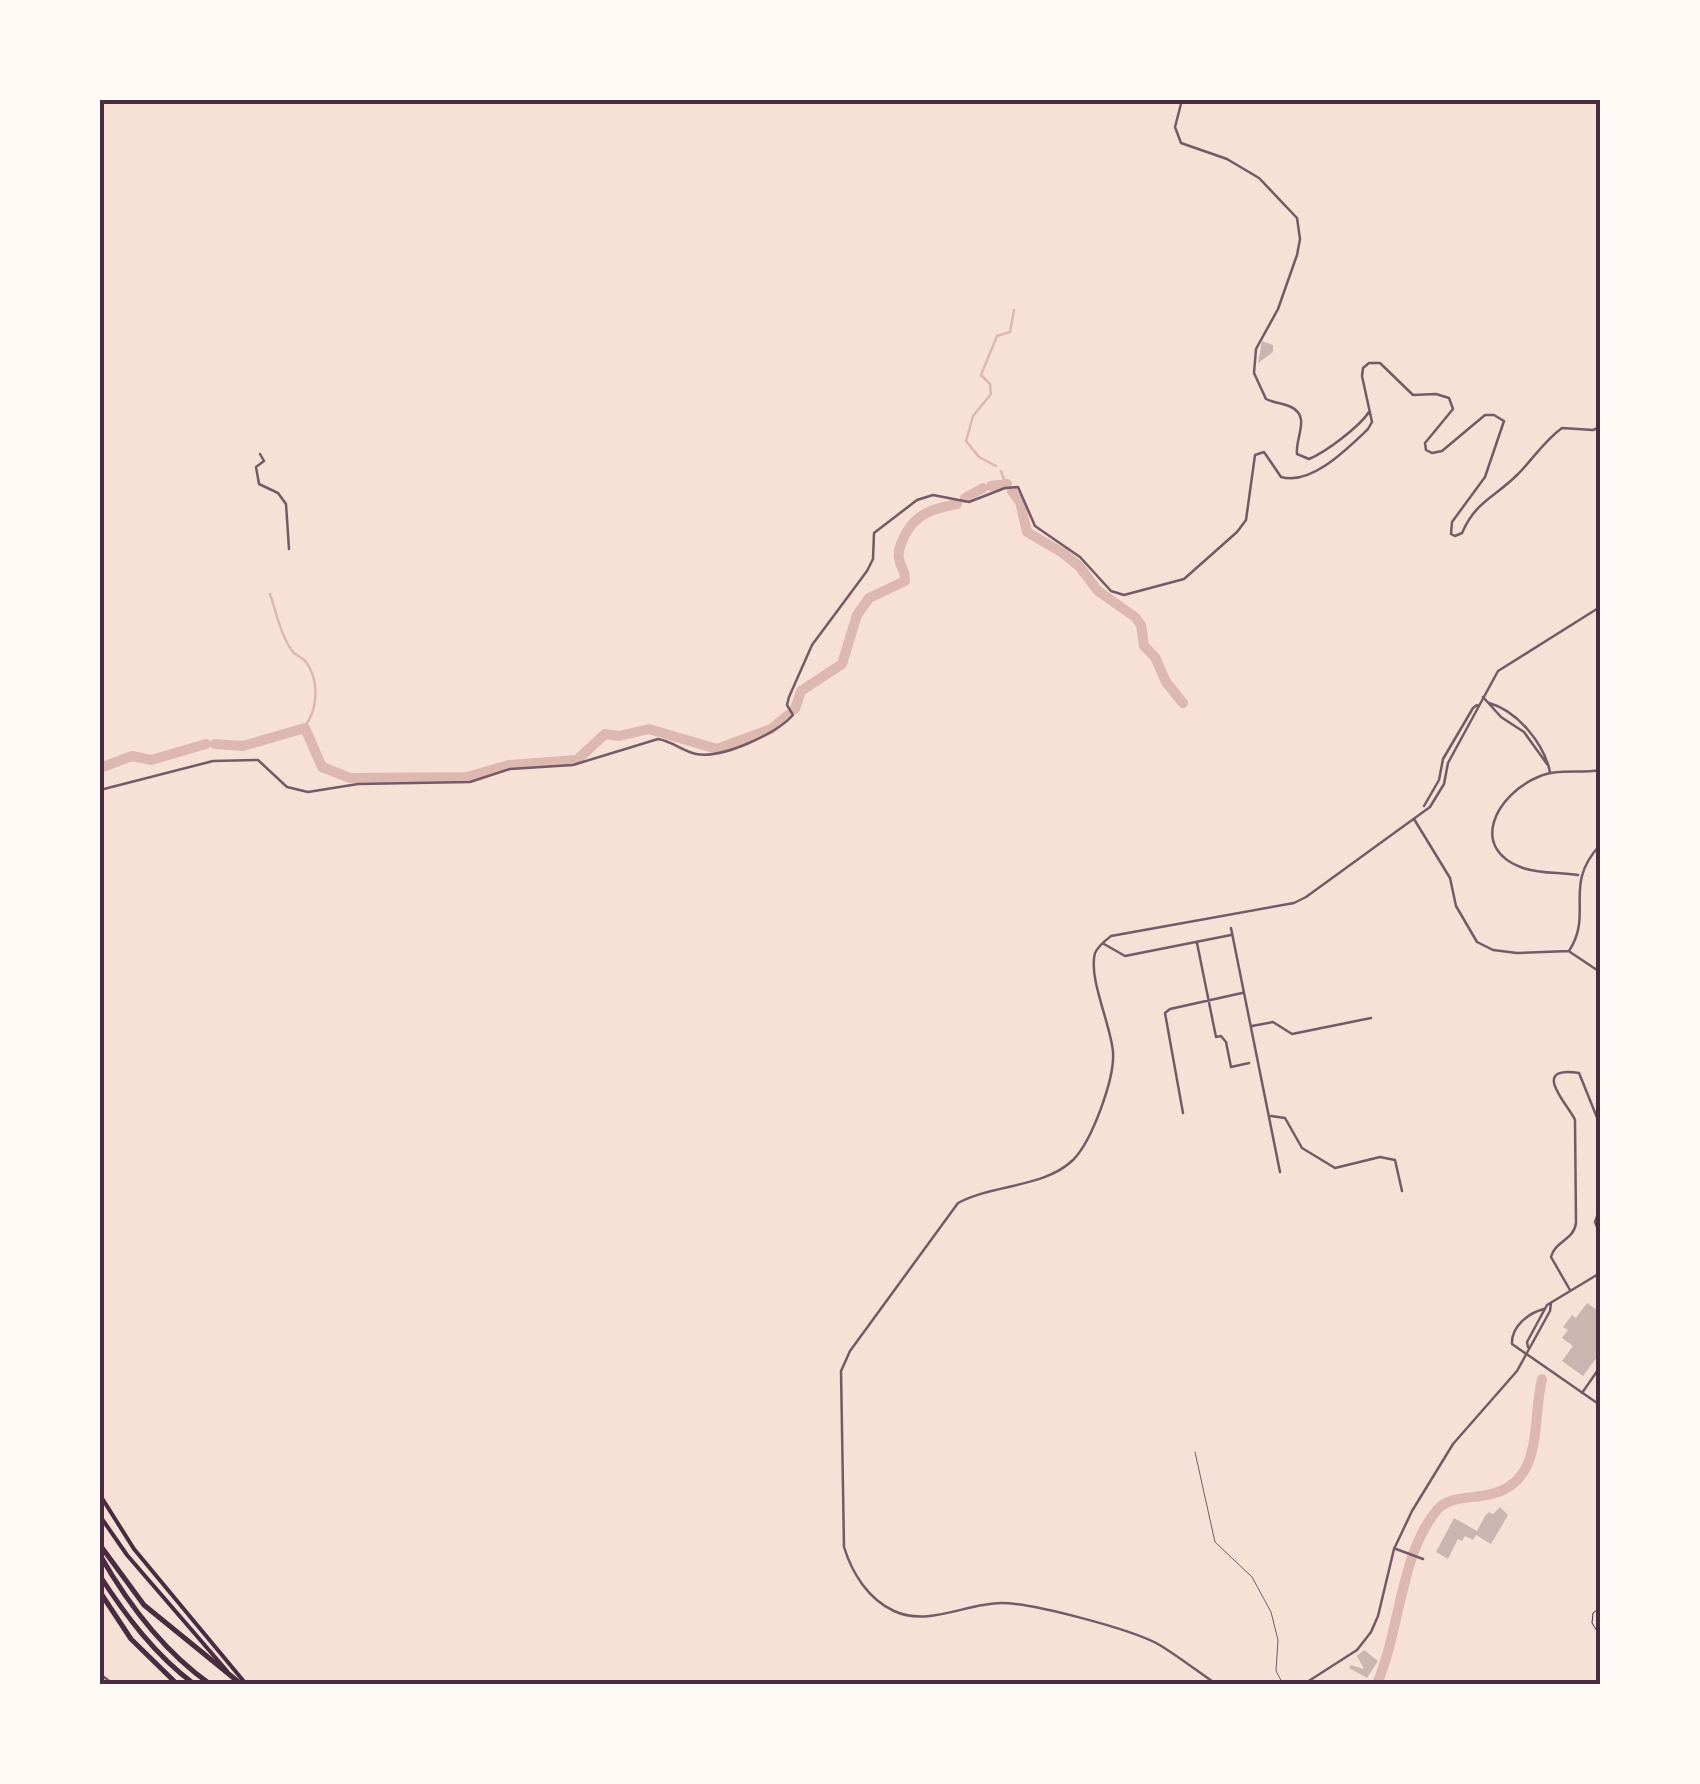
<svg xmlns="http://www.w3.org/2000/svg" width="1700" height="1784" viewBox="0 0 1700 1784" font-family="'Titillium Web',sans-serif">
	<rect width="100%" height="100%" fill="#f7e1d7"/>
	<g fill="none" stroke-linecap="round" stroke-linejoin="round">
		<path stroke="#dcb8b0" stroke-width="2.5" d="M 996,466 L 979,457 L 966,441 L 973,416 L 991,394 L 990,384 L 981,375 L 997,336 L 1010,332 L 1014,310
			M 1001,471 L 1005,482
			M 270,594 C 276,611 281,638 294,653 C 297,656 303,658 306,662 C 320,681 318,712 303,728"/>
		<path stroke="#dcb8b0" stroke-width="10" d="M 991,486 L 1007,484
			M 1012,491 L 1020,502 L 1027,532 L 1063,553 L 1079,566 L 1098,591 L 1135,617 L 1141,625 L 1144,646 L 1155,657 L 1166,682 L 1183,703
			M 965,498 L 983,488
			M 795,709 L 801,691 L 842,664 L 857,615 L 869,598 L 905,581 C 906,570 900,568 899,558 C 897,550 902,542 905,535 C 917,512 934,509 957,504
			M 215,744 L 243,746 L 305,728 L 322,767 L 350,778 L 467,777 L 509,765 L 577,760 L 605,734 L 619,736 L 649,729 L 717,749 L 771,729 L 788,715
			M 100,768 L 132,756 L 151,760 L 206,744
			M 1377,1684 C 1400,1631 1400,1554 1437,1510 C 1447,1498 1466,1498 1481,1496 C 1546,1488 1531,1425 1542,1379"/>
	</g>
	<path fill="#ccb4b1" d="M 1262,341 L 1273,345 L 1273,352 L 1258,363 Z
		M 1587,1303 L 1597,1310 L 1600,1305 L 1600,1353 L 1583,1376 L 1562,1361 L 1573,1346 L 1562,1338 L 1568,1330 L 1563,1327 L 1572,1315 L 1576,1318 Z
		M 1500,1507 L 1508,1515 L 1491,1544 L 1476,1535 L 1473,1540 L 1465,1536 L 1462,1541 L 1458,1539 L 1448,1559 L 1436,1552 L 1454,1518 L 1477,1531 L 1485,1516 L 1489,1512 L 1493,1514 Z
		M 1364,1650 L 1378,1661 L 1367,1678 L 1349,1668 L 1351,1665 L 1364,1669 L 1357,1656 Z"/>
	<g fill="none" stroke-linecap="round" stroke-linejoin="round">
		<path stroke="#4a2c40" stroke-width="1" d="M 1600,1608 L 1593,1613 L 1592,1623 L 1600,1636"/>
		<path stroke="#755966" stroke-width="1" d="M 1195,1452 L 1215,1542 L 1252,1577 L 1271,1612 L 1278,1640 L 1276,1671 L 1283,1684"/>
		<path stroke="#755966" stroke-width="2.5" d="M 1182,100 L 1175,127 L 1181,143 L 1227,159 L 1259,178 L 1297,218 L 1300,239 L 1297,255 L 1278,309 L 1256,349 L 1254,373 L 1266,399 C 1274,403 1283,403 1291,407 C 1311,416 1295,438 1297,454 L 1309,459 C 1326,452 1359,427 1369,412
			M 260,454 L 264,461 L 256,467 L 259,484 L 278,493 L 286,504 L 289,549
			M 1483,697 L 1501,717 L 1524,732 L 1547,764
			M 1489,703 C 1518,711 1544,744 1550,772
			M 100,790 L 213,761 L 258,760 L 287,787 L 308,792 L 358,784 L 470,782 L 510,769 L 573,765 L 658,739 C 672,741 682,751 696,754 C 722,759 776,734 793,715 L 787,705 L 789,697 L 812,645 L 867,571 L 873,559 L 874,533 L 917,500 L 933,495 L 969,502 L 1005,488 L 1018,487 L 1035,526 L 1080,557 L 1111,591 L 1124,595 L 1184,579 L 1237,532 L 1246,520 L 1255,455 L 1264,452 L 1281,477 C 1311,486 1348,448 1368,429 L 1372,422 L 1362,376 L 1363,368 L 1369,363 L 1380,363 L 1413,395 L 1436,394 L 1449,398 L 1453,409 L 1425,443 L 1426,450 L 1432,453 L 1442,451 L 1485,415 L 1494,415 L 1504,421 L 1485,477 L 1452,522 L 1451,534 L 1455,536 L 1462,533 C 1476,501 1494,498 1517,475 C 1533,459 1544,441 1562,428 L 1593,430 L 1600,427
			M 1424,806 L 1439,780 L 1443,759 L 1473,708 L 1477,705
			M 1414,819 L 1450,878 L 1456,906 L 1477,942 L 1493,950 L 1517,953 L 1569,951 C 1594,913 1562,886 1600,845
			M 1578,875 C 1560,872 1541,874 1523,868 C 1467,848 1497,794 1538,777 C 1557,768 1580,774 1600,770
			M 1231,928 L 1280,1172
			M 1197,943 L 1216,1037 L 1221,1036 L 1226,1042 L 1231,1067 L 1249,1063
			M 1104,944 L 1125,956 L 1231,935
			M 1570,952 L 1600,972
			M 1252,1026 L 1273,1022 L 1292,1034 L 1371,1018
			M 1183,1113 L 1165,1013 L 1170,1009 L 1242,993
			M 1271,1116 L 1285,1118 L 1302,1148 L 1335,1168 L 1380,1157 L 1395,1160 L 1402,1191
			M 1600,1208 L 1595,1222 L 1600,1235
			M 1570,1290 L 1551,1257 C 1555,1241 1574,1240 1576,1223 L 1575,1120 C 1571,1108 1527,1065 1579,1073 L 1598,1120
			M 1582,1393 L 1600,1367
			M 1396,1549 L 1423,1559
			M 100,1674 L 113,1684
			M 1216,1684 C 1197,1671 1178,1656 1158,1644 C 1130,1629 1033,1603 1001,1603 C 967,1603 928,1627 894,1611 C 868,1599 852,1573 844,1547 L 841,1371 L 850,1351 L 958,1203 C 993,1184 1044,1188 1073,1160 C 1092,1141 1115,1078 1113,1052 C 1111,1025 1088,978 1095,953 C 1098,946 1106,940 1111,936 L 1294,903 L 1306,897 L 1430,807 L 1444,784 L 1448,763 L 1498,671 L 1600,607"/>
		<path stroke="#755966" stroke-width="2.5" d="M 1544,1309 C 1528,1313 1511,1327 1512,1344 L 1600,1405
			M 1528,1347 L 1527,1342 L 1547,1305 L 1600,1273
			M 1304,1684 L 1357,1650 L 1371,1632 L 1378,1616 L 1394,1549 L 1412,1511 L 1453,1444 L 1517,1371 L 1550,1311 L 1551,1303"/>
		<path stroke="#4a2c40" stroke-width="4" d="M 100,1495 L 134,1549 L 246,1684
			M 100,1516 L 127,1555 L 227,1671"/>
		<path stroke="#4a2c40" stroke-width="5" d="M 100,1545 L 144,1605 L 241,1684
			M 100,1555 C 128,1604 163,1651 210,1684
			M 100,1576 C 126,1616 155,1655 194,1684
			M 100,1592 L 131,1639 L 177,1684"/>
	</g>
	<rect width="1700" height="1784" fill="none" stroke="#fffaf5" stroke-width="205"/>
	<rect x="102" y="102" width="1496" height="1580" fill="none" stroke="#4a2c40" stroke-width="4"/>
</svg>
